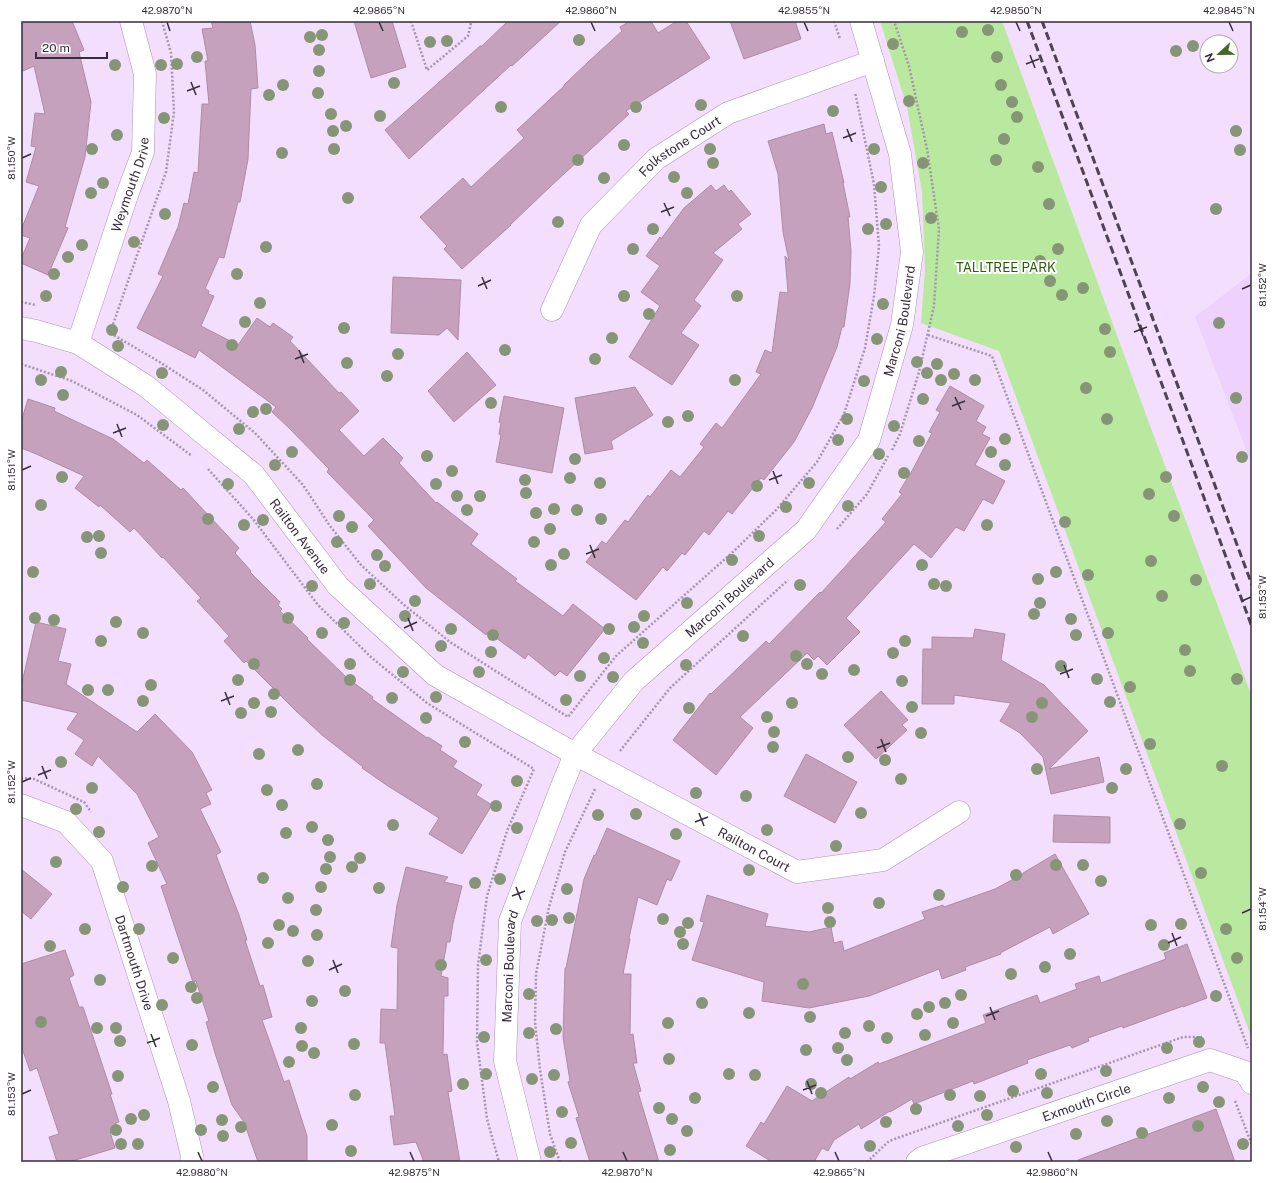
<svg xmlns="http://www.w3.org/2000/svg" width="1273" height="1183" viewBox="0 0 1273 1183" font-family="'Public Sans',sans-serif">
	<rect width="100%" height="100%" fill="#f3dffd"/>
	<path fill="#efd1fd" d="M 1252,273 L 1252,465 L 1195,317 Z"/>
	<path fill="#b9e89f" d="M 880,21 L 1002,21 L 1149,423 L 1252,697 L 1252,1039 L 999,351 L 921,323 L 925,269 L 922,192 L 907,107 Z"/>
	<path fill="#c6a1bd" stroke="#ae8ba6" d="M 21,21 L 72,21 L 84,50 L 79,52 L 91,102 L 85,157 L 65,227 L 68,228 L 48,275 L 21,263 L 21,259 L 30,238 L 21,235 L 21,230 L 39,186 L 26,182 L 36,147 L 31,146 L 35,113 L 45,114 L 34,66 L 21,72 Z
		M 211,21 L 250,21 L 255,45 L 258,88 L 251,89 L 248,159 L 240,202 L 238,202 L 224,258 L 219,257 L 205,289 L 209,291 L 208,294 L 214,296 L 201,326 L 238,345 L 257,318 L 270,327 L 273,323 L 293,337 L 290,341 L 339,393 L 341,392 L 359,411 L 339,430 L 364,456 L 383,438 L 403,458 L 399,463 L 436,503 L 437,502 L 478,534 L 471,544 L 517,579 L 515,581 L 563,616 L 573,604 L 605,629 L 567,676 L 560,671 L 555,676 L 528,654 L 525,659 L 488,632 L 486,635 L 426,588 L 368,526 L 374,520 L 327,472 L 329,469 L 288,427 L 272,412 L 276,407 L 199,350 L 195,358 L 137,328 L 163,276 L 158,274 L 178,227 L 184,203 L 188,204 L 194,172 L 198,173 L 202,104 L 209,104 L 205,61 L 208,61 L 202,29 L 213,28 Z
		M 354,21 L 392,21 L 406,67 L 371,78 Z
		M 508,21 L 561,21 L 512,66 L 511,65 L 409,159 L 385,130 L 480,46 L 482,46 Z
		M 630,21 L 651,21 L 658,33 L 677,21 L 686,21 L 710,58 L 626,111 L 629,114 L 552,185 L 510,225 L 511,225 L 462,269 L 444,249 L 447,246 L 420,217 L 463,178 L 471,187 L 524,138 L 517,130 L 564,86 L 564,85 L 587,63 L 622,31 L 620,27 Z
		M 730,21 L 795,21 L 801,39 L 744,59 Z
		M 824,124 L 826,134 L 832,132 L 844,183 L 843,183 L 850,217 L 848,217 L 851,251 L 850,283 L 844,327 L 842,327 L 837,347 L 812,408 L 794,442 L 764,480 L 761,478 L 732,514 L 728,511 L 709,535 L 704,531 L 685,555 L 682,553 L 667,571 L 663,567 L 636,600 L 586,562 L 602,541 L 606,544 L 625,520 L 628,522 L 648,495 L 650,497 L 671,470 L 680,477 L 704,447 L 700,444 L 716,423 L 722,428 L 761,374 L 756,372 L 765,350 L 772,353 L 780,292 L 788,293 L 785,256 L 789,261 L 783,232 L 778,174 L 768,141 Z
		M 711,185 L 716,191 L 724,185 L 729,192 L 731,190 L 751,214 L 738,224 L 742,229 L 713,253 L 723,260 L 694,300 L 701,306 L 681,333 L 699,345 L 672,385 L 629,357 L 660,306 L 641,292 L 660,266 L 646,256 L 660,237 L 661,239 L 684,208 Z
		M 393,277 L 461,280 L 458,340 L 447,328 L 439,335 L 391,333 Z
		M 467,352 L 496,385 L 454,422 L 428,391 Z
		M 950,386 L 984,406 L 976,421 L 986,427 L 982,434 L 990,438 L 975,465 L 1005,481 L 993,504 L 983,499 L 964,531 L 956,527 L 931,558 L 914,544 L 846,618 L 860,632 L 827,665 L 818,656 L 814,660 L 807,653 L 740,717 L 753,728 L 716,775 L 673,740 L 710,693 L 711,694 L 766,641 L 769,644 L 820,592 L 821,593 L 886,522 L 882,519 L 902,494 L 899,492 L 913,469 L 932,433 L 929,432 L 940,412 L 936,410 Z
		M 635,387 L 653,415 L 611,441 L 613,449 L 585,454 L 575,398 Z
		M 504,396 L 564,408 L 552,473 L 496,462 L 501,435 L 499,434 L 501,423 L 499,422 Z
		M 28,399 L 55,408 L 54,411 L 113,439 L 144,463 L 147,460 L 181,490 L 183,488 L 239,548 L 235,553 L 251,571 L 250,572 L 280,602 L 278,605 L 282,609 L 280,611 L 308,638 L 307,639 L 346,677 L 373,697 L 372,699 L 427,738 L 428,737 L 442,746 L 440,750 L 457,761 L 453,767 L 482,785 L 476,795 L 492,805 L 462,854 L 429,834 L 439,818 L 388,786 L 362,768 L 363,767 L 322,735 L 296,711 L 246,661 L 244,663 L 224,641 L 229,636 L 197,601 L 201,598 L 163,557 L 162,558 L 134,528 L 130,532 L 100,505 L 99,507 L 75,488 L 84,476 L 34,453 L 21,448 L 21,422 Z
		M 36,622 L 66,629 L 58,661 L 71,664 L 66,684 L 137,732 L 155,714 L 192,752 L 212,790 L 206,793 L 211,804 L 200,809 L 221,852 L 216,855 L 239,915 L 247,940 L 245,940 L 260,986 L 263,985 L 272,1017 L 262,1020 L 284,1082 L 289,1080 L 307,1136 L 307,1162 L 258,1162 L 244,1122 L 232,1105 L 215,1053 L 206,1022 L 209,1021 L 196,981 L 193,982 L 161,886 L 167,884 L 148,843 L 159,837 L 137,794 L 98,756 L 92,766 L 75,754 L 84,740 L 67,729 L 78,713 L 21,700 L 21,687 Z
		M 975,629 L 1005,634 L 1001,660 L 1044,685 L 1088,731 L 1049,769 L 1099,757 L 1104,782 L 1051,794 L 1043,757 L 1020,733 L 1000,721 L 1011,703 L 954,695 L 954,704 L 922,704 L 923,649 L 932,649 L 932,637 L 973,638 Z
		M 881,691 L 908,720 L 902,725 L 907,730 L 876,759 L 844,725 Z
		M 806,754 L 857,782 L 835,823 L 784,796 Z
		M 1054,815 L 1110,817 L 1110,843 L 1053,842 Z
		M 607,828 L 680,861 L 671,881 L 667,879 L 657,905 L 638,897 L 629,938 L 630,939 L 623,974 L 631,974 L 630,1035 L 633,1034 L 637,1063 L 633,1063 L 641,1091 L 638,1092 L 659,1162 L 590,1162 L 576,1118 L 579,1117 L 568,1082 L 570,1081 L 563,1037 L 565,968 L 566,968 L 584,879 L 594,855 L 595,856 Z
		M 1055,854 L 1089,914 L 1053,934 L 1050,927 L 1000,953 L 1001,954 L 965,967 L 966,970 L 942,979 L 939,969 L 869,996 L 809,1008 L 762,1001 L 764,982 L 692,960 L 704,922 L 700,921 L 707,895 L 768,914 L 765,926 L 809,932 L 831,927 L 834,943 L 842,941 L 844,951 L 925,919 L 922,912 L 943,905 L 944,907 L 995,889 L 1023,874 L 1023,873 Z
		M 406,867 L 448,877 L 444,882 L 462,886 L 453,923 L 450,942 L 447,942 L 441,976 L 448,978 L 448,996 L 444,996 L 443,1055 L 447,1054 L 452,1091 L 448,1092 L 460,1162 L 424,1162 L 416,1142 L 394,1145 L 390,1116 L 395,1116 L 385,1043 L 380,1043 L 381,1009 L 397,1010 L 398,948 L 391,947 L 397,905 Z
		M 21,869 L 52,894 L 31,919 L 21,911 Z
		M 1187,944 L 1207,998 L 1183,1007 L 1183,1006 L 1123,1028 L 1122,1026 L 1088,1038 L 1089,1041 L 1072,1048 L 1070,1045 L 1027,1060 L 1028,1063 L 974,1084 L 973,1081 L 914,1104 L 912,1099 L 890,1112 L 890,1111 L 861,1129 L 859,1124 L 834,1140 L 828,1151 L 822,1148 L 814,1162 L 772,1162 L 746,1146 L 761,1122 L 764,1124 L 787,1086 L 812,1101 L 849,1077 L 850,1079 L 878,1062 L 879,1064 L 986,1023 L 983,1015 L 1037,995 L 1040,1003 L 1077,989 L 1075,984 L 1099,976 L 1101,983 L 1166,959 L 1164,953 Z
		M 65,950 L 74,975 L 69,978 L 79,1007 L 83,1007 L 112,1094 L 110,1094 L 119,1122 L 114,1124 L 116,1130 L 110,1132 L 115,1148 L 69,1162 L 57,1162 L 49,1137 L 59,1134 L 37,1068 L 30,1071 L 21,1045 L 21,964 Z
		M 1216,1109 L 1235,1162 L 1078,1162 L 1078,1160 Z"/>
	<g fill="none" stroke-linecap="round" stroke-linejoin="round">
		<defs>
			<g id="street">
				<path id="s1" d="M 552,310 L 591,225 L 656,159 L 728,113 L 873,61"/>
				<path id="s2" d="M 78,343 L 127,195 L 143,152 L 145,74 L 131,21"/>
				<path id="s3" d="M 575,754 L 797,872 L 883,860 L 959,812"/>
				<path id="s4" d="M 21,805 L 66,822 L 102,861 L 179,1101 L 192,1156 L 191,1162"/>
				<path id="s5" d="M 917,1162 L 922,1158 L 1210,1060 L 1245,1072 L 1252,1083"/>
			</g>
			<g id="secondary">
				<path id="s6" d="M 21,328 L 36,331 L 78,343 L 146,386 L 254,475 L 338,586 L 435,675 L 575,754"/>
				<path id="s7" d="M 530,1162 L 505,1061 L 510,921 L 562,786 L 575,754 L 634,681 L 806,530 L 869,440 L 902,325 L 912,252 L 900,154 L 861,21"/>
			</g>
		</defs>
		<use href="#street" stroke="#ac94b7" stroke-width="23"/>
		<use href="#secondary" stroke="#ac94b7" stroke-width="23"/>
		<path stroke="#a494ac" stroke-width="2.5" stroke-dasharray="2 2" stroke-linecap="butt" d="M 162,21 L 171,53 L 174,112 L 166,172 L 110,333 L 158,361 L 203,390 L 255,433 L 303,485 L 330,526 L 361,565 L 403,604 L 450,642 L 568,717 L 616,656 L 734,551 L 776,510 L 817,462 L 844,414 L 865,348 L 874,296 L 879,246 L 874,184 L 855,92
			M 411,21 L 427,70 L 468,36 L 471,23 L 473,21
			M 834,21 L 840,39
			M 21,302 L 36,305
			M 928,335 L 992,356 L 1248,1048
			M 21,364 L 72,381 L 137,415 L 192,456
			M 892,450 L 900,434 L 919,372 L 934,306 L 939,229 L 927,149 L 909,66 L 894,21
			M 208,469 L 253,519 L 318,605 L 372,658 L 427,703 L 534,769 L 507,831 L 487,896 L 478,965 L 477,1042 L 487,1119 L 499,1162
			M 837,529 L 867,494 L 888,456
			M 620,751 L 670,688 L 788,580
			M 21,778 L 34,779 L 84,802 L 91,812
			M 1235,1101 L 1252,1145
			M 560,1162 L 550,1134 L 540,1069 L 535,1022 L 536,974 L 549,907 L 565,852 L 595,789
			M 867,1162 L 889,1141 L 1183,1037 L 1202,1037"/>
		<use href="#street" stroke="#fff" stroke-width="22"/>
		<use href="#secondary" stroke="#fff" stroke-width="22"/>
		<path stroke="#4e4353" stroke-width="3" stroke-dasharray="8 4" stroke-linecap="butt" d="M 1027,21 L 1252,627
			M 1042,21 L 1252,585"/>
	</g>
	<g fill="#879577">
		<circle cx="988" cy="30" r="6"/>
		<circle cx="962" cy="32" r="6"/>
		<circle cx="322" cy="35" r="6"/>
		<circle cx="310" cy="37" r="6"/>
		<circle cx="579" cy="40" r="6"/>
		<circle cx="447" cy="41" r="6"/>
		<circle cx="430" cy="42" r="6"/>
		<circle cx="893" cy="44" r="6"/>
		<circle cx="1193" cy="46" r="6"/>
		<circle cx="319" cy="50" r="6"/>
		<circle cx="1176" cy="51" r="6"/>
		<circle cx="197" cy="57" r="6"/>
		<circle cx="997" cy="57" r="6"/>
		<circle cx="177" cy="64" r="6"/>
		<circle cx="115" cy="65" r="6"/>
		<circle cx="161" cy="65" r="6"/>
		<circle cx="319" cy="71" r="6"/>
		<circle cx="394" cy="83" r="6"/>
		<circle cx="283" cy="85" r="6"/>
		<circle cx="1001" cy="85" r="6"/>
		<circle cx="318" cy="93" r="6"/>
		<circle cx="269" cy="95" r="6"/>
		<circle cx="909" cy="101" r="6"/>
		<circle cx="1012" cy="102" r="6"/>
		<circle cx="701" cy="105" r="6"/>
		<circle cx="501" cy="107" r="6"/>
		<circle cx="636" cy="107" r="6"/>
		<circle cx="833" cy="111" r="6"/>
		<circle cx="331" cy="114" r="6"/>
		<circle cx="380" cy="116" r="6"/>
		<circle cx="1017" cy="117" r="6"/>
		<circle cx="164" cy="118" r="6"/>
		<circle cx="346" cy="126" r="6"/>
		<circle cx="333" cy="131" r="6"/>
		<circle cx="1236" cy="131" r="6"/>
		<circle cx="117" cy="135" r="6"/>
		<circle cx="1004" cy="139" r="6"/>
		<circle cx="624" cy="145" r="6"/>
		<circle cx="92" cy="149" r="6"/>
		<circle cx="334" cy="149" r="6"/>
		<circle cx="710" cy="149" r="6"/>
		<circle cx="874" cy="149" r="6"/>
		<circle cx="1240" cy="150" r="6"/>
		<circle cx="282" cy="153" r="6"/>
		<circle cx="578" cy="160" r="6"/>
		<circle cx="996" cy="160" r="6"/>
		<circle cx="713" cy="163" r="6"/>
		<circle cx="923" cy="163" r="6"/>
		<circle cx="1038" cy="167" r="6"/>
		<circle cx="674" cy="177" r="6"/>
		<circle cx="604" cy="178" r="6"/>
		<circle cx="103" cy="183" r="6"/>
		<circle cx="881" cy="187" r="6"/>
		<circle cx="91" cy="193" r="6"/>
		<circle cx="687" cy="193" r="6"/>
		<circle cx="348" cy="198" r="6"/>
		<circle cx="1049" cy="204" r="6"/>
		<circle cx="1216" cy="209" r="6"/>
		<circle cx="165" cy="214" r="6"/>
		<circle cx="931" cy="218" r="6"/>
		<circle cx="558" cy="222" r="6"/>
		<circle cx="886" cy="224" r="6"/>
		<circle cx="653" cy="229" r="6"/>
		<circle cx="868" cy="229" r="6"/>
		<circle cx="134" cy="242" r="6"/>
		<circle cx="82" cy="245" r="6"/>
		<circle cx="266" cy="247" r="6"/>
		<circle cx="633" cy="249" r="6"/>
		<circle cx="1058" cy="249" r="6"/>
		<circle cx="68" cy="257" r="6"/>
		<circle cx="1040" cy="261" r="6"/>
		<circle cx="54" cy="274" r="6"/>
		<circle cx="237" cy="274" r="6"/>
		<circle cx="1050" cy="281" r="6"/>
		<circle cx="1083" cy="288" r="6"/>
		<circle cx="1062" cy="295" r="6"/>
		<circle cx="46" cy="296" r="6"/>
		<circle cx="624" cy="296" r="6"/>
		<circle cx="737" cy="296" r="6"/>
		<circle cx="260" cy="303" r="6"/>
		<circle cx="883" cy="304" r="6"/>
		<circle cx="649" cy="314" r="6"/>
		<circle cx="245" cy="322" r="6"/>
		<circle cx="1219" cy="323" r="6"/>
		<circle cx="344" cy="328" r="6"/>
		<circle cx="1105" cy="329" r="6"/>
		<circle cx="112" cy="330" r="6"/>
		<circle cx="612" cy="338" r="6"/>
		<circle cx="877" cy="339" r="6"/>
		<circle cx="232" cy="345" r="6"/>
		<circle cx="118" cy="346" r="6"/>
		<circle cx="505" cy="350" r="6"/>
		<circle cx="1110" cy="352" r="6"/>
		<circle cx="398" cy="354" r="6"/>
		<circle cx="595" cy="359" r="6"/>
		<circle cx="917" cy="362" r="6"/>
		<circle cx="347" cy="363" r="6"/>
		<circle cx="937" cy="364" r="6"/>
		<circle cx="61" cy="372" r="6"/>
		<circle cx="162" cy="373" r="6"/>
		<circle cx="927" cy="373" r="6"/>
		<circle cx="954" cy="374" r="6"/>
		<circle cx="387" cy="376" r="6"/>
		<circle cx="41" cy="380" r="6"/>
		<circle cx="735" cy="380" r="6"/>
		<circle cx="941" cy="380" r="6"/>
		<circle cx="975" cy="380" r="6"/>
		<circle cx="864" cy="381" r="6"/>
		<circle cx="1086" cy="388" r="6"/>
		<circle cx="63" cy="395" r="6"/>
		<circle cx="1236" cy="398" r="6"/>
		<circle cx="923" cy="399" r="6"/>
		<circle cx="491" cy="403" r="6"/>
		<circle cx="266" cy="409" r="6"/>
		<circle cx="253" cy="412" r="6"/>
		<circle cx="688" cy="416" r="6"/>
		<circle cx="847" cy="419" r="6"/>
		<circle cx="1107" cy="419" r="6"/>
		<circle cx="668" cy="422" r="6"/>
		<circle cx="163" cy="425" r="6"/>
		<circle cx="894" cy="426" r="6"/>
		<circle cx="239" cy="429" r="6"/>
		<circle cx="1005" cy="439" r="6"/>
		<circle cx="838" cy="440" r="6"/>
		<circle cx="919" cy="441" r="6"/>
		<circle cx="292" cy="452" r="6"/>
		<circle cx="991" cy="452" r="6"/>
		<circle cx="879" cy="454" r="6"/>
		<circle cx="427" cy="456" r="6"/>
		<circle cx="1242" cy="457" r="6"/>
		<circle cx="575" cy="459" r="6"/>
		<circle cx="275" cy="465" r="6"/>
		<circle cx="1005" cy="465" r="6"/>
		<circle cx="452" cy="471" r="6"/>
		<circle cx="904" cy="473" r="6"/>
		<circle cx="62" cy="477" r="6"/>
		<circle cx="1166" cy="477" r="6"/>
		<circle cx="570" cy="478" r="6"/>
		<circle cx="525" cy="480" r="6"/>
		<circle cx="600" cy="483" r="6"/>
		<circle cx="809" cy="483" r="6"/>
		<circle cx="228" cy="484" r="6"/>
		<circle cx="436" cy="484" r="6"/>
		<circle cx="757" cy="486" r="6"/>
		<circle cx="526" cy="493" r="6"/>
		<circle cx="1149" cy="494" r="6"/>
		<circle cx="457" cy="496" r="6"/>
		<circle cx="480" cy="496" r="6"/>
		<circle cx="41" cy="505" r="6"/>
		<circle cx="848" cy="506" r="6"/>
		<circle cx="786" cy="507" r="6"/>
		<circle cx="554" cy="509" r="6"/>
		<circle cx="467" cy="510" r="6"/>
		<circle cx="577" cy="510" r="6"/>
		<circle cx="536" cy="513" r="6"/>
		<circle cx="339" cy="516" r="6"/>
		<circle cx="1174" cy="516" r="6"/>
		<circle cx="208" cy="519" r="6"/>
		<circle cx="601" cy="519" r="6"/>
		<circle cx="263" cy="520" r="6"/>
		<circle cx="1065" cy="522" r="6"/>
		<circle cx="244" cy="525" r="6"/>
		<circle cx="987" cy="525" r="6"/>
		<circle cx="352" cy="527" r="6"/>
		<circle cx="550" cy="529" r="6"/>
		<circle cx="99" cy="536" r="6"/>
		<circle cx="759" cy="536" r="6"/>
		<circle cx="87" cy="537" r="6"/>
		<circle cx="337" cy="542" r="6"/>
		<circle cx="534" cy="542" r="6"/>
		<circle cx="101" cy="553" r="6"/>
		<circle cx="564" cy="554" r="6"/>
		<circle cx="377" cy="555" r="6"/>
		<circle cx="732" cy="560" r="6"/>
		<circle cx="1151" cy="561" r="6"/>
		<circle cx="551" cy="565" r="6"/>
		<circle cx="922" cy="565" r="6"/>
		<circle cx="385" cy="566" r="6"/>
		<circle cx="33" cy="572" r="6"/>
		<circle cx="1056" cy="572" r="6"/>
		<circle cx="1088" cy="575" r="6"/>
		<circle cx="1038" cy="579" r="6"/>
		<circle cx="1196" cy="580" r="6"/>
		<circle cx="370" cy="584" r="6"/>
		<circle cx="934" cy="584" r="6"/>
		<circle cx="800" cy="585" r="6"/>
		<circle cx="312" cy="586" r="6"/>
		<circle cx="946" cy="586" r="6"/>
		<circle cx="1162" cy="596" r="6"/>
		<circle cx="415" cy="601" r="6"/>
		<circle cx="687" cy="603" r="6"/>
		<circle cx="1040" cy="603" r="6"/>
		<circle cx="1034" cy="614" r="6"/>
		<circle cx="405" cy="616" r="6"/>
		<circle cx="644" cy="616" r="6"/>
		<circle cx="35" cy="618" r="6"/>
		<circle cx="288" cy="618" r="6"/>
		<circle cx="1071" cy="619" r="6"/>
		<circle cx="54" cy="620" r="6"/>
		<circle cx="116" cy="622" r="6"/>
		<circle cx="344" cy="623" r="6"/>
		<circle cx="634" cy="627" r="6"/>
		<circle cx="451" cy="629" r="6"/>
		<circle cx="609" cy="629" r="6"/>
		<circle cx="143" cy="633" r="6"/>
		<circle cx="322" cy="633" r="6"/>
		<circle cx="1108" cy="633" r="6"/>
		<circle cx="493" cy="635" r="6"/>
		<circle cx="1076" cy="635" r="6"/>
		<circle cx="743" cy="636" r="6"/>
		<circle cx="101" cy="641" r="6"/>
		<circle cx="905" cy="641" r="6"/>
		<circle cx="643" cy="643" r="6"/>
		<circle cx="441" cy="646" r="6"/>
		<circle cx="1185" cy="650" r="6"/>
		<circle cx="491" cy="652" r="6"/>
		<circle cx="893" cy="653" r="6"/>
		<circle cx="796" cy="656" r="6"/>
		<circle cx="604" cy="658" r="6"/>
		<circle cx="254" cy="664" r="6"/>
		<circle cx="350" cy="664" r="6"/>
		<circle cx="807" cy="664" r="6"/>
		<circle cx="686" cy="665" r="6"/>
		<circle cx="1061" cy="666" r="6"/>
		<circle cx="854" cy="670" r="6"/>
		<circle cx="1190" cy="671" r="6"/>
		<circle cx="403" cy="672" r="6"/>
		<circle cx="479" cy="672" r="6"/>
		<circle cx="822" cy="674" r="6"/>
		<circle cx="580" cy="676" r="6"/>
		<circle cx="613" cy="677" r="6"/>
		<circle cx="1097" cy="679" r="6"/>
		<circle cx="1237" cy="679" r="6"/>
		<circle cx="238" cy="680" r="6"/>
		<circle cx="350" cy="680" r="6"/>
		<circle cx="902" cy="681" r="6"/>
		<circle cx="151" cy="685" r="6"/>
		<circle cx="1130" cy="687" r="6"/>
		<circle cx="88" cy="690" r="6"/>
		<circle cx="108" cy="690" r="6"/>
		<circle cx="274" cy="694" r="6"/>
		<circle cx="436" cy="697" r="6"/>
		<circle cx="392" cy="698" r="6"/>
		<circle cx="566" cy="700" r="6"/>
		<circle cx="143" cy="701" r="6"/>
		<circle cx="1110" cy="702" r="6"/>
		<circle cx="254" cy="703" r="6"/>
		<circle cx="792" cy="703" r="6"/>
		<circle cx="1042" cy="703" r="6"/>
		<circle cx="912" cy="707" r="6"/>
		<circle cx="689" cy="708" r="6"/>
		<circle cx="271" cy="712" r="6"/>
		<circle cx="241" cy="713" r="6"/>
		<circle cx="767" cy="717" r="6"/>
		<circle cx="1032" cy="717" r="6"/>
		<circle cx="426" cy="718" r="6"/>
		<circle cx="774" cy="732" r="6"/>
		<circle cx="921" cy="733" r="6"/>
		<circle cx="465" cy="742" r="6"/>
		<circle cx="1150" cy="744" r="6"/>
		<circle cx="773" cy="747" r="6"/>
		<circle cx="298" cy="750" r="6"/>
		<circle cx="259" cy="754" r="6"/>
		<circle cx="848" cy="757" r="6"/>
		<circle cx="885" cy="760" r="6"/>
		<circle cx="61" cy="762" r="6"/>
		<circle cx="1222" cy="766" r="6"/>
		<circle cx="1037" cy="769" r="6"/>
		<circle cx="1126" cy="769" r="6"/>
		<circle cx="901" cy="779" r="6"/>
		<circle cx="517" cy="781" r="6"/>
		<circle cx="317" cy="784" r="6"/>
		<circle cx="92" cy="788" r="6"/>
		<circle cx="1112" cy="788" r="6"/>
		<circle cx="267" cy="790" r="6"/>
		<circle cx="696" cy="793" r="6"/>
		<circle cx="746" cy="796" r="6"/>
		<circle cx="282" cy="805" r="6"/>
		<circle cx="496" cy="806" r="6"/>
		<circle cx="76" cy="809" r="6"/>
		<circle cx="861" cy="813" r="6"/>
		<circle cx="636" cy="814" r="6"/>
		<circle cx="598" cy="815" r="6"/>
		<circle cx="1180" cy="824" r="6"/>
		<circle cx="393" cy="825" r="6"/>
		<circle cx="312" cy="827" r="6"/>
		<circle cx="517" cy="828" r="6"/>
		<circle cx="767" cy="830" r="6"/>
		<circle cx="99" cy="832" r="6"/>
		<circle cx="286" cy="833" r="6"/>
		<circle cx="676" cy="834" r="6"/>
		<circle cx="328" cy="840" r="6"/>
		<circle cx="836" cy="846" r="6"/>
		<circle cx="330" cy="857" r="6"/>
		<circle cx="360" cy="858" r="6"/>
		<circle cx="56" cy="862" r="6"/>
		<circle cx="1056" cy="865" r="6"/>
		<circle cx="1083" cy="865" r="6"/>
		<circle cx="152" cy="866" r="6"/>
		<circle cx="352" cy="867" r="6"/>
		<circle cx="326" cy="869" r="6"/>
		<circle cx="749" cy="870" r="6"/>
		<circle cx="1201" cy="873" r="6"/>
		<circle cx="1016" cy="875" r="6"/>
		<circle cx="263" cy="878" r="6"/>
		<circle cx="500" cy="879" r="6"/>
		<circle cx="1101" cy="881" r="6"/>
		<circle cx="475" cy="883" r="6"/>
		<circle cx="123" cy="887" r="6"/>
		<circle cx="321" cy="887" r="6"/>
		<circle cx="379" cy="888" r="6"/>
		<circle cx="567" cy="889" r="6"/>
		<circle cx="939" cy="895" r="6"/>
		<circle cx="288" cy="898" r="6"/>
		<circle cx="879" cy="903" r="6"/>
		<circle cx="828" cy="908" r="6"/>
		<circle cx="316" cy="910" r="6"/>
		<circle cx="569" cy="918" r="6"/>
		<circle cx="663" cy="919" r="6"/>
		<circle cx="552" cy="920" r="6"/>
		<circle cx="537" cy="921" r="6"/>
		<circle cx="830" cy="922" r="6"/>
		<circle cx="688" cy="923" r="6"/>
		<circle cx="1181" cy="924" r="6"/>
		<circle cx="279" cy="925" r="6"/>
		<circle cx="1151" cy="925" r="6"/>
		<circle cx="85" cy="929" r="6"/>
		<circle cx="139" cy="929" r="6"/>
		<circle cx="1226" cy="929" r="6"/>
		<circle cx="293" cy="931" r="6"/>
		<circle cx="680" cy="932" r="6"/>
		<circle cx="317" cy="935" r="6"/>
		<circle cx="268" cy="943" r="6"/>
		<circle cx="683" cy="944" r="6"/>
		<circle cx="1164" cy="945" r="6"/>
		<circle cx="50" cy="946" r="6"/>
		<circle cx="1070" cy="954" r="6"/>
		<circle cx="173" cy="958" r="6"/>
		<circle cx="1237" cy="958" r="6"/>
		<circle cx="486" cy="960" r="6"/>
		<circle cx="308" cy="961" r="6"/>
		<circle cx="441" cy="965" r="6"/>
		<circle cx="1045" cy="967" r="6"/>
		<circle cx="1011" cy="974" r="6"/>
		<circle cx="100" cy="980" r="6"/>
		<circle cx="803" cy="984" r="6"/>
		<circle cx="191" cy="987" r="6"/>
		<circle cx="345" cy="991" r="6"/>
		<circle cx="529" cy="994" r="6"/>
		<circle cx="961" cy="995" r="6"/>
		<circle cx="1216" cy="996" r="6"/>
		<circle cx="197" cy="998" r="6"/>
		<circle cx="312" cy="1001" r="6"/>
		<circle cx="702" cy="1003" r="6"/>
		<circle cx="945" cy="1003" r="6"/>
		<circle cx="162" cy="1005" r="6"/>
		<circle cx="929" cy="1007" r="6"/>
		<circle cx="749" cy="1013" r="6"/>
		<circle cx="917" cy="1014" r="6"/>
		<circle cx="810" cy="1017" r="6"/>
		<circle cx="41" cy="1022" r="6"/>
		<circle cx="668" cy="1023" r="6"/>
		<circle cx="953" cy="1023" r="6"/>
		<circle cx="869" cy="1026" r="6"/>
		<circle cx="97" cy="1028" r="6"/>
		<circle cx="116" cy="1028" r="6"/>
		<circle cx="301" cy="1028" r="6"/>
		<circle cx="556" cy="1029" r="6"/>
		<circle cx="529" cy="1033" r="6"/>
		<circle cx="845" cy="1033" r="6"/>
		<circle cx="925" cy="1035" r="6"/>
		<circle cx="484" cy="1037" r="6"/>
		<circle cx="887" cy="1038" r="6"/>
		<circle cx="120" cy="1041" r="6"/>
		<circle cx="1199" cy="1042" r="6"/>
		<circle cx="354" cy="1044" r="6"/>
		<circle cx="192" cy="1045" r="6"/>
		<circle cx="302" cy="1046" r="6"/>
		<circle cx="838" cy="1048" r="6"/>
		<circle cx="1167" cy="1048" r="6"/>
		<circle cx="806" cy="1050" r="6"/>
		<circle cx="314" cy="1053" r="6"/>
		<circle cx="669" cy="1059" r="6"/>
		<circle cx="847" cy="1060" r="6"/>
		<circle cx="289" cy="1062" r="6"/>
		<circle cx="1106" cy="1071" r="6"/>
		<circle cx="486" cy="1074" r="6"/>
		<circle cx="729" cy="1074" r="6"/>
		<circle cx="1041" cy="1074" r="6"/>
		<circle cx="554" cy="1075" r="6"/>
		<circle cx="755" cy="1075" r="6"/>
		<circle cx="118" cy="1076" r="6"/>
		<circle cx="532" cy="1079" r="6"/>
		<circle cx="463" cy="1084" r="6"/>
		<circle cx="811" cy="1084" r="6"/>
		<circle cx="213" cy="1087" r="6"/>
		<circle cx="1203" cy="1087" r="6"/>
		<circle cx="1013" cy="1091" r="6"/>
		<circle cx="821" cy="1093" r="6"/>
		<circle cx="1047" cy="1093" r="6"/>
		<circle cx="355" cy="1095" r="6"/>
		<circle cx="950" cy="1095" r="6"/>
		<circle cx="980" cy="1096" r="6"/>
		<circle cx="695" cy="1098" r="6"/>
		<circle cx="1169" cy="1098" r="6"/>
		<circle cx="1219" cy="1102" r="6"/>
		<circle cx="659" cy="1108" r="6"/>
		<circle cx="916" cy="1109" r="6"/>
		<circle cx="562" cy="1112" r="6"/>
		<circle cx="144" cy="1115" r="6"/>
		<circle cx="987" cy="1115" r="6"/>
		<circle cx="131" cy="1119" r="6"/>
		<circle cx="672" cy="1119" r="6"/>
		<circle cx="222" cy="1120" r="6"/>
		<circle cx="1107" cy="1121" r="6"/>
		<circle cx="886" cy="1122" r="6"/>
		<circle cx="332" cy="1125" r="6"/>
		<circle cx="958" cy="1126" r="6"/>
		<circle cx="1198" cy="1126" r="6"/>
		<circle cx="241" cy="1127" r="6"/>
		<circle cx="116" cy="1130" r="6"/>
		<circle cx="201" cy="1130" r="6"/>
		<circle cx="687" cy="1131" r="6"/>
		<circle cx="1142" cy="1133" r="6"/>
		<circle cx="1076" cy="1134" r="6"/>
		<circle cx="223" cy="1136" r="6"/>
		<circle cx="571" cy="1143" r="6"/>
		<circle cx="121" cy="1144" r="6"/>
		<circle cx="138" cy="1144" r="6"/>
		<circle cx="1243" cy="1144" r="6"/>
		<circle cx="870" cy="1146" r="6"/>
		<circle cx="1016" cy="1147" r="6"/>
		<circle cx="670" cy="1150" r="6"/>
		<circle cx="351" cy="1151" r="6"/>
		<circle cx="550" cy="1152" r="6"/>
	</g>
	<path fill="none" stroke="#372d3b" stroke-width="1.5" d="M 167,22 L 170,31M 379,22 L 383,31M 591,22 L 595,31M 804,22 L 808,31M 1016,22 L 1020,31M 1229,22 L 1233,31M 1030,55 L 1035,68M 1026,64 L 1039,59M 191,82 L 196,95M 187,91 L 200,86M 847,129 L 852,142M 843,138 L 856,133M 22,158 L 31,154M 664,203 L 670,216M 661,212 L 674,207M 482,277 L 487,289M 478,286 L 491,280M 1242,289 L 1251,285M 1138,323 L 1143,336M 1134,332 L 1147,327M 299,350 L 304,363M 295,359 L 308,354M 955,397 L 961,410M 952,406 L 965,401M 117,424 L 122,437M 113,433 L 126,428M 22,470 L 31,466M 773,471 L 778,484M 769,480 L 782,475M 590,545 L 595,558M 586,554 L 599,549M 1242,601 L 1251,597M 408,618 L 413,631M 404,628 L 417,622M 1064,665 L 1069,678M 1060,674 L 1073,669M 225,692 L 230,705M 221,701 L 234,696M 881,739 L 886,752M 877,748 L 890,743M 42,766 L 47,779M 38,775 L 51,770M 22,782 L 31,778M 699,813 L 704,826M 695,822 L 708,817M 516,887 L 521,900M 512,896 L 525,891M 1242,913 L 1251,909M 1172,933 L 1177,946M 1168,943 L 1181,937M 333,960 L 338,973M 329,970 L 342,964M 990,1007 L 995,1020M 986,1016 L 999,1011M 151,1034 L 156,1047M 147,1043 L 160,1038M 807,1081 L 812,1094M 803,1090 L 816,1085M 22,1094 L 31,1090M 198,1152 L 202,1161M 410,1152 L 414,1161M 623,1152 L 627,1161M 835,1152 L 839,1161M 1048,1152 L 1052,1161"/>
	<g text-anchor="middle" stroke-width="4" stroke-linejoin="round" paint-order="stroke">
		<g font-size="13" fill="#372d3b" stroke="#fff">
			<text dy="5" stroke="none"><textPath href="#s1" startOffset="213">Folkstone Court</textPath></text>
			<text dy="5" stroke="none"><textPath href="#s2" startOffset="167">Weymouth Drive</textPath></text>
			<text dy="5" stroke="none"><textPath href="#s7" startOffset="979">Marconi Boulevard</textPath></text>
			<text dy="5" stroke="none"><textPath href="#s6" startOffset="356">Railton Avenue</textPath></text>
			<text dy="5" stroke="none"><textPath href="#s7" startOffset="644">Marconi Boulevard</textPath></text>
			<text dy="5" stroke="none"><textPath href="#s3" startOffset="203">Railton Court</textPath></text>
			<text dy="5" stroke="none"><textPath href="#s4" startOffset="208">Dartmouth Drive</textPath></text>
			<text dy="5" stroke="none"><textPath href="#s7" startOffset="199">Marconi Boulevard</textPath></text>
			<text dy="5" stroke="none"><textPath href="#s5" startOffset="180">Exmouth Circle</textPath></text>
		</g>
		<g font-size="13" fill="#2e5909" stroke="#fff">
			<text x="1006" y="272">TALLTREE PARK</text>
		</g>
	</g>
	<rect width="1273" height="1183" fill="none" stroke="#ffffff" stroke-width="44"/>
	<g transform="translate(1219 54) rotate(248)"><circle r="19" fill="#ffffff" stroke="#afabb1"/>
	<path d="M0-3L7 15L0 10L-7 15Z" fill="#406925"/>
	<text y="-6" font-size="11" font-weight="bold" text-anchor="middle" fill="#372d3b">N</text>
	</g>
	<path d="M36 52v6h71v-6" fill="none" stroke="#372d3b" stroke-width="2"/>
	<text x="42" y="52" font-size="12" fill="#372d3b" stroke="#ffffff" stroke-width="3" paint-order="stroke">20 m</text>
	<rect x="22" y="22" width="1229" height="1139" fill="none" stroke="#372d3b" stroke-width="1.5"/>
	<g font-size="10" text-anchor="middle" fill="#372d3b">
		<text x="167" y="14">42.9870°N</text>
		<text x="379" y="14">42.9865°N</text>
		<text x="591" y="14">42.9860°N</text>
		<text x="804" y="14">42.9855°N</text>
		<text x="1016" y="14">42.9850°N</text>
		<text x="1229" y="14">42.9845°N</text>
		<text transform="translate(11 158) rotate(-90)" y="4">81.150°W</text>
		<text transform="translate(1262 285) rotate(-90)" y="4">81.152°W</text>
		<text transform="translate(11 470) rotate(-90)" y="4">81.151°W</text>
		<text transform="translate(1262 597) rotate(-90)" y="4">81.153°W</text>
		<text transform="translate(11 782) rotate(-90)" y="4">81.152°W</text>
		<text transform="translate(1262 909) rotate(-90)" y="4">81.154°W</text>
		<text transform="translate(11 1094) rotate(-90)" y="4">81.153°W</text>
		<text x="202" y="1176">42.9880°N</text>
		<text x="414" y="1176">42.9875°N</text>
		<text x="627" y="1176">42.9870°N</text>
		<text x="839" y="1176">42.9865°N</text>
		<text x="1052" y="1176">42.9860°N</text>
	</g>
</svg>
